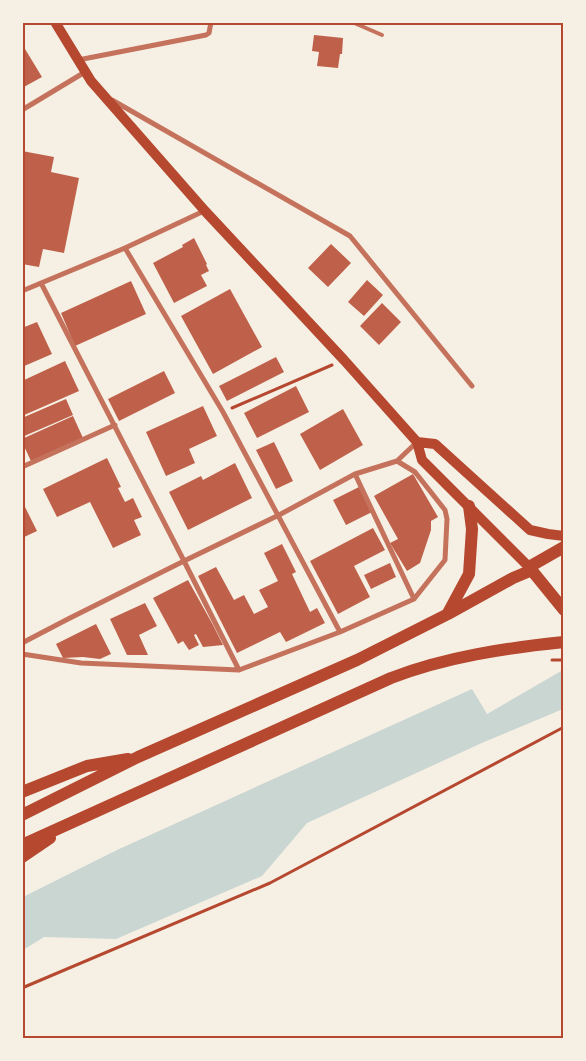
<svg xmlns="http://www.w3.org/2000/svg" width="586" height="1061" viewBox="0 0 586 1061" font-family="'PT Sans',sans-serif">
	<rect width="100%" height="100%" fill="#f6efe4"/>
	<path fill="#c9d6d2" d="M 563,670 L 563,709 L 484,742 L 307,823 L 262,876 L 116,939 L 44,937 L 23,950 L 23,897 L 117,850 L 472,689 L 487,714 Z"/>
	<path fill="#bf614a" d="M 314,35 L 343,38 L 342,54 L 340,54 L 338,68 L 317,66 L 319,52 L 312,51 Z
		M 22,44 L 42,77 L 22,88 Z
		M 22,151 L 54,157 L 51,172 L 79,178 L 64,253 L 43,249 L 39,267 L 22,264 Z
		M 194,238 L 207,264 L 206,265 L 209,271 L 201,275 L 207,286 L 174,303 L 153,263 L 183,247 L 182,245 Z
		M 331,244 L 351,263 L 328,287 L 308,268 Z
		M 367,280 L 383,295 L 364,316 L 348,302 Z
		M 131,281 L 146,314 L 75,346 L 61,313 Z
		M 230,289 L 262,347 L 213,374 L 181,316 Z
		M 382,303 L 401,322 L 379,345 L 360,326 Z
		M 37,322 L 52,354 L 22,367 L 22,328 Z
		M 276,357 L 284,372 L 227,401 L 219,386 Z
		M 65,361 L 79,391 L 22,416 L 22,381 Z
		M 164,371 L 175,393 L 119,421 L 108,399 Z
		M 296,386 L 309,412 L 257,438 L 244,413 Z
		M 66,399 L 73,415 L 22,437 L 22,418 Z
		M 203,406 L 217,436 L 189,449 L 195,463 L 166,476 L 146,432 Z
		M 343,409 L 363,445 L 320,470 L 300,434 Z
		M 73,416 L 83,438 L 31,461 L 22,442 L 22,439 Z
		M 274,442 L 293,481 L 276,489 L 256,450 Z
		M 107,458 L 121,487 L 118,488 L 125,502 L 133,498 L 142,517 L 134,520 L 141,535 L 113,548 L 90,502 L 57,517 L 43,489 Z
		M 235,463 L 252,498 L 188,530 L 169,492 L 201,476 L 203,480 Z
		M 413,474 L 438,517 L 431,521 L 431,530 L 420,563 L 407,571 L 390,543 L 398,539 L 374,496 Z
		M 359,487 L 372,512 L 346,525 L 333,500 Z
		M 22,501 L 37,531 L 22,538 Z
		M 373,528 L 385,550 L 354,566 L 370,597 L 338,614 L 310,561 Z
		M 282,544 L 296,572 L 292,574 L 310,612 L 317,608 L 325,623 L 286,642 L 280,632 L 237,653 L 198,576 L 216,567 L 234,600 L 244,595 L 254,614 L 268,607 L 259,590 L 278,581 L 264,553 Z
		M 390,563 L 396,577 L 371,589 L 364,575 Z
		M 188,580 L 213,625 L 223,645 L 203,647 L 196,634 L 194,635 L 199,645 L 189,650 L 183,641 L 178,644 L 153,598 Z
		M 145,603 L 157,626 L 139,635 L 148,655 L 127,655 L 110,619 Z
		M 96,624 L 111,654 L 100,659 L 83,657 L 63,658 L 56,644 Z"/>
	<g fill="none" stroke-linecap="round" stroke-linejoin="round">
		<path stroke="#b5482f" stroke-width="3" d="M 232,408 L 332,365
			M 552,660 L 564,660
			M 22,988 L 270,883 L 564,727"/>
		<path stroke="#c5725c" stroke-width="4" d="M 352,22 L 382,35"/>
		<path stroke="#c5725c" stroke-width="5" d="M 78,60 L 206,35 L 209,33 L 211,22
			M 112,100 L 350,236 L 472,386
			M 22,110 L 85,72
			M 125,248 L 223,412 L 340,632
			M 41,283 L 184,561 L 239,670
			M 22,291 L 125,248 L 204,211
			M 22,467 L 115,425
			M 355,474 L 414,599
			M 22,643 L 68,619 L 184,561 L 279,515 L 355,474 L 397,461 L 417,442
			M 22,654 L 81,663 L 239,670 L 340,632 L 414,599 L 445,560 L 447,519 L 445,510 L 415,472 L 397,461"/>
		<path stroke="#b5482f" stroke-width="10" d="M 55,22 L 91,81 L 205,211 L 344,360 L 417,442 L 422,460 L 529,567
			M 417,442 L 435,444 L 530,530 L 548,534 L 564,536"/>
		<path stroke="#b5482f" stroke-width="12" d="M 564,547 L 529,567 L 564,610
			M 448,613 L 469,574 L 472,529 L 469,506
			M 22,792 L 87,766 L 128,759
			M 22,815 L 138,757 L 357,660 L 448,614 L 513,578 L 532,570
			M 22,845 L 391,678 C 445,657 506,648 564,642
			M 22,857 L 50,838"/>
	</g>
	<rect width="586" height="1061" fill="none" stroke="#f6efe4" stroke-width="48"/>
	<rect x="24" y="24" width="538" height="1013" fill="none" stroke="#b5482f" stroke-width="2"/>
</svg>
